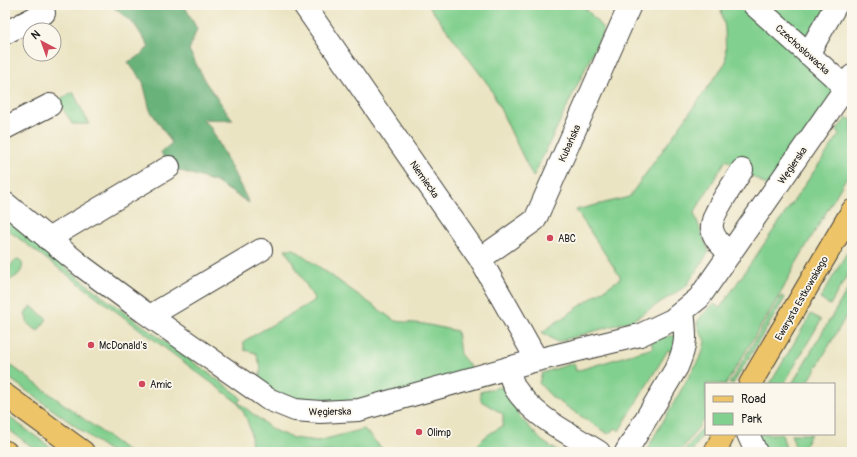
<svg xmlns="http://www.w3.org/2000/svg" width="857" height="457" viewBox="0 0 857 457" font-family="Pangolin,sans-serif">
	<rect width="100%" height="100%" fill="#fbf7ec"/>
	<filter id="ink" filterUnits="userSpaceOnUse"><feTurbulence type="fractalNoise" baseFrequency=".025" numOctaves="2"/><feDisplacementMap in="SourceGraphic" scale="8" xChannelSelector="R" yChannelSelector="G"/><feConvolveMatrix kernelMatrix="1 2 1 2 8 2 1 2 1" color-interpolation-filters="sRGB"/></filter>
	<filter id="wash" filterUnits="userSpaceOnUse"><feTurbulence type="fractalNoise" baseFrequency=".012" numOctaves="4" result="noise"/><feDisplacementMap in="SourceGraphic" scale="16" xChannelSelector="R" yChannelSelector="G"/><feGaussianBlur stdDeviation="0.9" result="paint"/><feColorMatrix in="noise" values="0 0 0 0 0 0 0 0 0 0 0 0 0 0 0 0 0 1.4 0 .05"/><feComposite in="paint" operator="in"/></filter>
	<g filter="url(#wash)">
		<rect width="100%" height="100%" fill="#ebe4c3"/>
		<path fill="#82d08f" stroke="#4f7656" d="M 428,5 L 583,5 L 604,30 L 533,177 L 512,134 L 490,87 Z
			M 720,5 L 836,5 L 808,54 L 846,87 L 774,190 L 726,160 L 694,213 L 709,252 L 686,286 L 633,320 L 557,342 L 542,332 L 621,278 L 576,210 L 629,197 L 726,62 L 725,28 Z
			M 73,92 L 89,124 L 72,124 L 58,100 Z
			M 846,119 L 852,119 L 852,168 L 794,267 L 783,289 L 726,384 L 706,384 L 706,417 L 680,452 L 650,452 L 647,449 L 702,354 L 705,341 L 700,332 L 697,323 L 702,315 L 714,304 L 720,308 L 839,135 L 837,129 Z
			M 5,219 L 102,296 L 237,394 L 241,399 L 238,402 L 273,430 L 293,438 L 318,441 L 364,429 L 385,452 L 252,452 C 251,430 250,421 237,402 L 5,228 Z
			M 852,244 L 852,267 L 830,305 L 820,299 Z
			M 285,249 L 294,249 L 395,321 L 424,324 L 457,331 L 460,354 L 478,376 L 359,410 L 295,410 L 259,380 L 261,368 L 256,353 L 244,350 L 244,341 L 315,300 Z
			M 19,259 L 22,263 C 24,274 14,278 5,282 L 5,273 L 15,260 Z
			M 852,282 L 852,306 L 807,384 L 792,384 Z
			M 781,296 L 785,298 L 733,384 L 729,384 Z
			M 31,306 L 47,319 L 38,331 L 28,324 L 25,313 Z
			M 811,314 L 821,320 L 784,384 L 770,384 Z
			M 668,336 L 675,336 L 681,357 L 668,350 L 619,431 L 616,428 L 608,434 L 552,397 L 539,383 L 542,373 L 574,363 L 576,371 L 653,348 L 651,343 L 658,339 Z
			M 5,361 L 129,452 L 111,452 L 5,375 Z
			M 504,386 L 520,417 L 542,441 L 559,452 L 475,452 C 478,439 492,432 503,426 L 503,414 L 481,401 L 480,392 Z
			M 5,414 L 57,452 L 39,452 L 5,427 Z
			M 706,424 L 706,429 L 692,452 L 683,452 Z
			M 757,434 L 782,434 L 787,452 L 766,452 Z
			M 791,434 L 811,434 L 801,452 L 797,452 Z"/>
		<path fill="#69b27a" stroke="#42674b" d="M 111,5 L 184,5 L 197,29 L 189,50 L 206,83 L 233,120 L 202,119 L 211,128 L 249,203 L 216,182 L 169,167 L 161,152 L 172,143 L 150,110 L 143,82 L 128,62 L 138,57 L 149,47 L 135,25 Z"/>
	</g>
	<g filter="url(#ink)">
		<g fill="none" stroke-linecap="round" stroke-linejoin="round">
			<defs>
				<path id="minor" d="M 304,5 L 480,259 L 537,360
					M 754,5 L 852,93
					M 5,33 L 44,13
					M 808,54 L 836,5
					M 5,128 L 50,105
					M 5,203 L 83,267 L 144,312 L 268,399 L 295,410 L 320,412 L 359,410 L 537,360 L 640,335 L 672,320 L 699,298 L 846,87 L 852,76
					M 48,239 L 169,167
					M 730,254 C 723,247 713,239 712,228 C 710,215 735,182 742,170
					M 480,259 L 535,220 L 630,5
					M 150,316 L 261,250
					M 507,368 C 510,375 512,382 515,388 C 534,418 571,434 599,452
					M 748,434 L 756,452
					M 626,452 L 677,367 C 687,344 686,336 683,311"/>
				<path id="major" d="M 750,384 L 852,211
					M 5,395 L 83,452
					M 5,452 L 6,452
					M 715,452 L 724,434"/>
			</defs>
			<use href="#minor" stroke="#3b3a35" stroke-width="24"/>
			<use href="#major" stroke="#3b3a35" stroke-width="24"/>
			<use href="#minor" stroke="#fff" stroke-width="22"/>
			<use href="#major" stroke="#eec469" stroke-width="22"/>
		</g>
	</g>
	<g fill="#d1495b" stroke="#fbf7ec" stroke-width="1.5">
		<circle cx="550" cy="238" r="4"/>
		<circle cx="91" cy="345" r="4"/>
		<circle cx="142" cy="384" r="4"/>
		<circle cx="419" cy="432" r="4"/>
	</g>
	<g text-anchor="middle" stroke-width="3.5" stroke-linejoin="round" paint-order="stroke">
		<g font-size="10" fill="#1c1c1c" stroke="#fbf7ec">
			<text transform="translate(803 49) rotate(42)" y="4">Czechosłowacka</text>
			<text transform="translate(569 143) rotate(-66)" y="4">Kubańska</text>
			<text transform="translate(792 165) rotate(-55)" y="4">Węgierska</text>
			<text transform="translate(425 179) rotate(55)" y="4">Niemiecka</text>
			<text transform="translate(801 298) rotate(-60)" y="4">Ewarysta Estkowskiego</text>
			<text transform="translate(330 411) rotate(-1)" y="4">Węgierska</text>
		</g>
		<g font-size="10" fill="#1c1c1c" stroke="#fbf7ec" text-anchor="start">
			<text x="558" y="242">ABC</text>
			<text x="99" y="349">McDonald's</text>
			<text x="150" y="388">Amic</text>
			<text x="427" y="436">Olimp</text>
		</g>
	</g>
	<rect width="857" height="457" fill="none" stroke="#fbf7ec" stroke-width="20"/>
	<rect x="705" y="383" width="130" height="52" fill="#fbf7ec" stroke="#a29f99"/>
	<rect x="713" y="396" width="20" height="6" fill="#eec469" stroke="#a29f99"/>
	<text x="741" y="403" font-size="12" fill="#1c1c1c">Road</text>
	<rect x="713" y="413" width="20" height="12" fill="#82d08f" stroke="#a29f99"/>
	<text x="741" y="423" font-size="12" fill="#1c1c1c">Park</text>
	<g transform="translate(42 42) rotate(319)"><circle r="19" fill="#fbf7ec" stroke="#a29f99"/>
	<path d="M0-3L7 15L0 10L-7 15Z" fill="#d1495b"/>
	<text y="-6" font-size="11" font-weight="bold" text-anchor="middle" fill="#1c1c1c">N</text>
	</g>
</svg>
